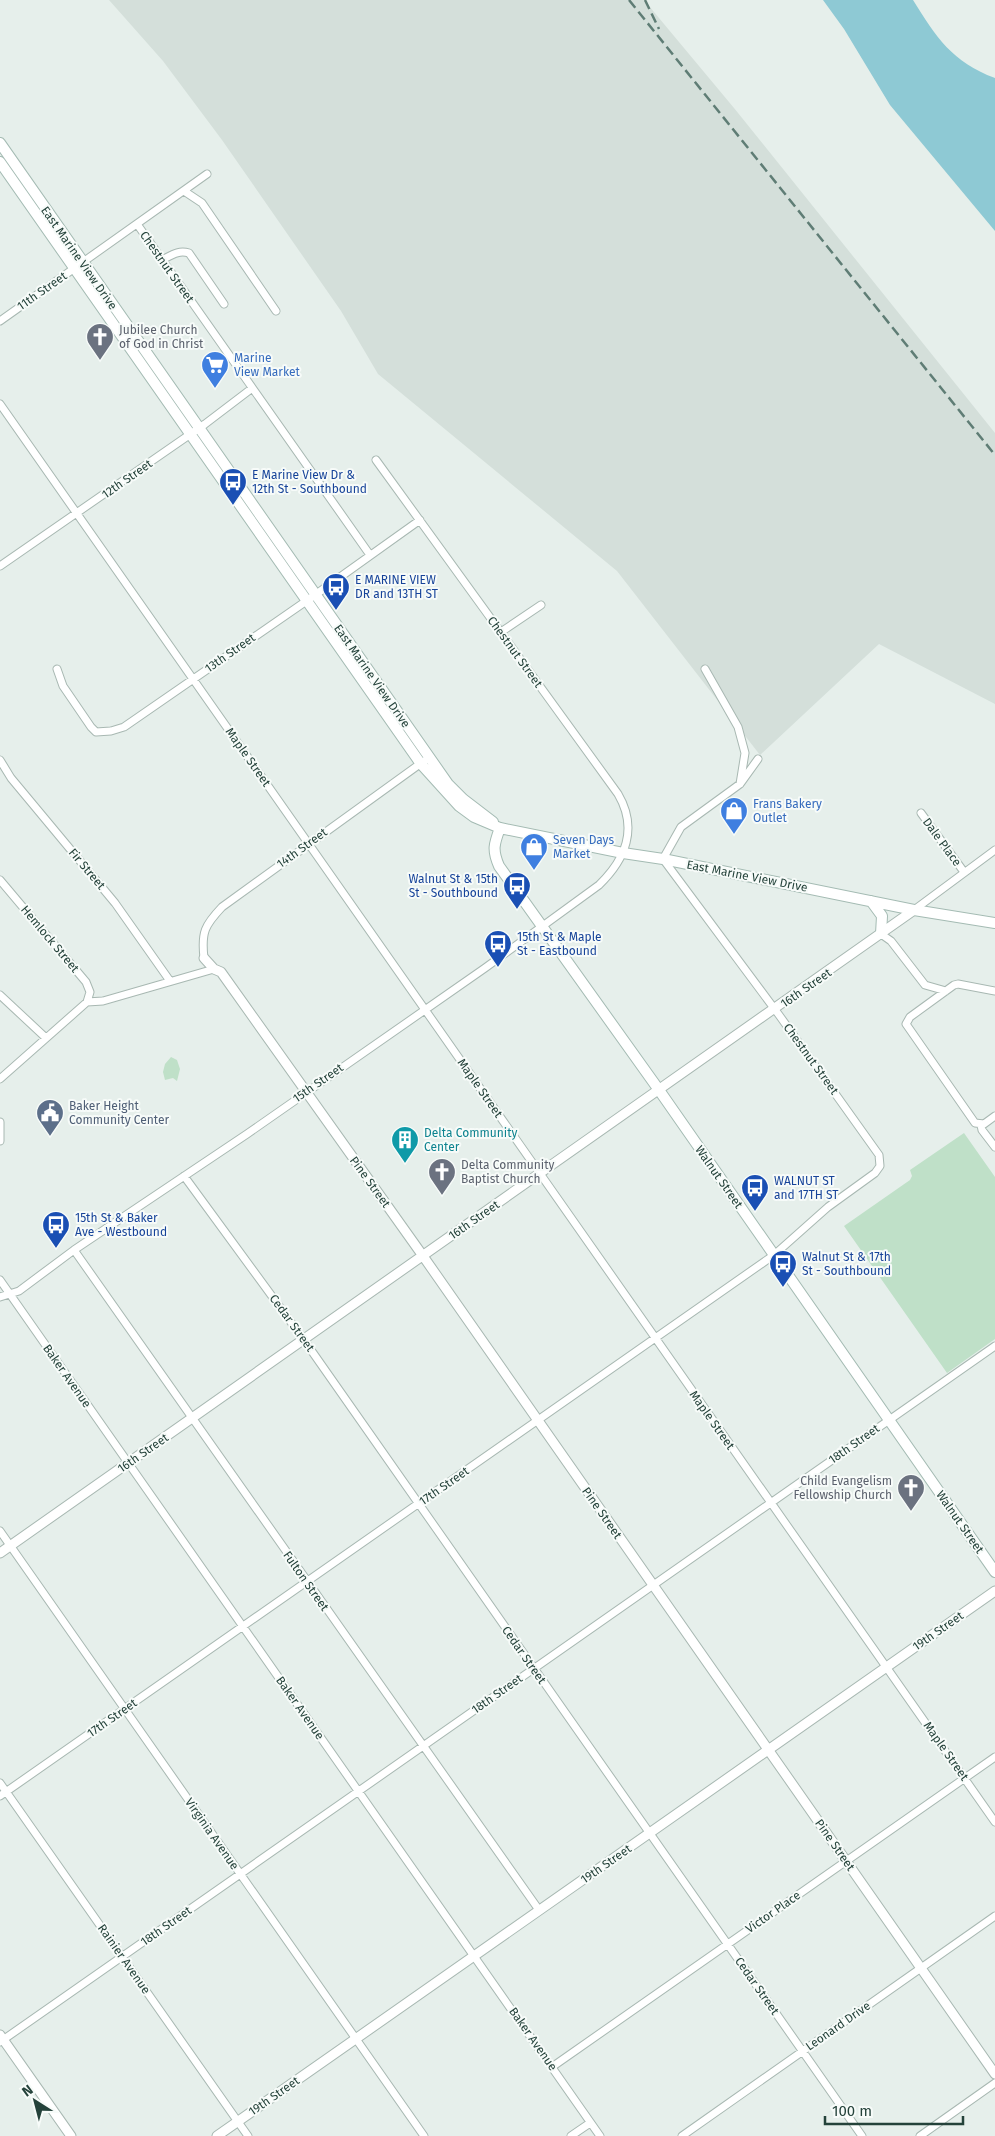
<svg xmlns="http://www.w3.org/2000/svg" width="995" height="2136" viewBox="0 0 995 2136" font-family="'Fira Sans',sans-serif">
	<rect width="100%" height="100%" fill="#e6efeb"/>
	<path fill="#d4dfda" d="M 109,0 L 644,0 L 734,108 L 995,433 L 995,704 L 879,644 L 760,755 L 617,571 L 378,374 L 341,311 L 222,140 L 163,61 Z"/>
	<path fill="#bfe0c8" d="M 171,1057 L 177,1060 L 180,1069 L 177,1081 L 173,1078 L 165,1080 L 163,1072 L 165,1064 Z
		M 964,1133 L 995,1177 L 995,1339 L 947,1373 L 844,1226 L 910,1180 L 912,1176 L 910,1170 Z"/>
	<path fill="#8ec9d4" d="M 823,0 L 913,0 C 936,37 952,62 995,78 L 995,231 L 890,105 L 844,29 Z"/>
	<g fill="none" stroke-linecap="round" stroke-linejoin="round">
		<defs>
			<path id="minor" d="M 184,191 L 202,203 L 276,311
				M 137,224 L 370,555
				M 162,260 C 172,255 178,250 189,253 L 224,304
				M 0,321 L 207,174
				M 0,404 L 995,1822
				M 0,566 L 205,424 L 251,389
				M 501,632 L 541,605
				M 57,669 L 63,686 L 91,727 L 96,732 L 111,731 L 124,727 L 315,595 L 420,520
				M 705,669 L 738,727 L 745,753 L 740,784
				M 0,760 L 11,778 L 115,903 L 170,981
				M 921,813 L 964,872
				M 0,880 L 86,982 L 90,992 L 87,1002
				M 914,910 L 995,850
				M 881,934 L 891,941 L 925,985 L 946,991
				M 204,958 C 201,932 205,925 222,907 L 424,761
				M 995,991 L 958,984 L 954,985 L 910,1017 L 906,1024 L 975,1123 L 984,1124 L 995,1116
				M 0,995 L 46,1038
				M 0,1079 L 87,1002 L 103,1001 L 214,969
				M 0,1122 L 0,1141
				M 981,1125 L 982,1130 L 995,1147
				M 184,1176 L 304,1340 L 862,2136
				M 74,1250 L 539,1910
				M 0,1280 L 600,2136
				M 0,1297 L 19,1291 L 74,1250 L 247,1134 L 485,968 L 599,885 C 626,859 638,828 618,794 L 376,460
				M 0,1531 L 424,2136
				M 0,1783 L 248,2136
				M 0,1796 L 774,1255 L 828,1207 L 875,1173 L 880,1166 L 879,1155 L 779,1015 L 663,859 L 681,827 L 740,784 L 758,759
				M 0,2042 L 995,1346
				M 552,2067 L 995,1757
				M 571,2136 L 590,2123
				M 682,2136 L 995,1916
				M 920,2136 L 995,2083"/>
			<path id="tertiary" d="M 204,958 L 214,969 L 221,972 L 423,1256 L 995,2074
				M 0,1553 L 914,910
				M 0,2035 L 71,2136
				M 217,2136 L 995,1591"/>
			<path id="secondary" d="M 0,143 L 448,784 L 463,799 L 493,822
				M 0,162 L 421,764 L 459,806 L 474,817 L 500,828 L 623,853 L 663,859 L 914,910 L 995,923
				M 500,828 C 494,844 492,850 499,866 L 659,1090 L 995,1572
				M 871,901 L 882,916 L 881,934"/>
		</defs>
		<use href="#minor" stroke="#a8b8b2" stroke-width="9"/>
		<use href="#tertiary" stroke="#a8b8b2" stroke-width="11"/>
		<use href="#secondary" stroke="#a4bbb3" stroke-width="12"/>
		<use href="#minor" stroke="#fff" stroke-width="7"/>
		<use href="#tertiary" stroke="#fff" stroke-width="9"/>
		<use href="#secondary" stroke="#fff" stroke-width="10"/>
		<path stroke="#5f7d75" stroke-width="2.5" stroke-dasharray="10 5" stroke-linecap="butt" d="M 629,0 L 995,455
			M 645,0 L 659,29"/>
	</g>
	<defs>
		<symbol id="church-pin" viewBox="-11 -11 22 30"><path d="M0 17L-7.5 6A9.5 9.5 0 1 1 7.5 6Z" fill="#6b7280" stroke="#f7fbf9"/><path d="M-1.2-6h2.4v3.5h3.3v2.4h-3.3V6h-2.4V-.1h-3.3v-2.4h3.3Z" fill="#fff"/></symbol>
		<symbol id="supermarket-pin" viewBox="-11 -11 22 30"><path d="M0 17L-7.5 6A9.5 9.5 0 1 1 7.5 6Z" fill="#3f7fe0" stroke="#f7fbf9"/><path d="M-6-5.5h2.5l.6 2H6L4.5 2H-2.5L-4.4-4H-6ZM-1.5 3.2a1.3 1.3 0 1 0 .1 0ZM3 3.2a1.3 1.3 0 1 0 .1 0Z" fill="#fff"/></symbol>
		<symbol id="bus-pin" viewBox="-11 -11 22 30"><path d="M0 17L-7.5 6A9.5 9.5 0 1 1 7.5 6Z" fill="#1a4fb4" stroke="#f7fbf9"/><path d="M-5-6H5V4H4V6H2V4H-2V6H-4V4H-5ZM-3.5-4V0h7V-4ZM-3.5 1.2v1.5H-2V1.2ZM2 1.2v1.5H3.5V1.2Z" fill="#fff"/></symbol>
		<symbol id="shop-pin" viewBox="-11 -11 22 30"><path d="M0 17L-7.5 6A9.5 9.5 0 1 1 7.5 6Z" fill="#3f7fe0" stroke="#f7fbf9"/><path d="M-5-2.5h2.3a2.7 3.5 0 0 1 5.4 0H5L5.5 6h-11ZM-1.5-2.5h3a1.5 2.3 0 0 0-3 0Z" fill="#fff"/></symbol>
		<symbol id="civic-pin" viewBox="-11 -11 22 30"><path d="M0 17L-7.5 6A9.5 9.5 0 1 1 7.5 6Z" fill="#5c6f8a" stroke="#f7fbf9"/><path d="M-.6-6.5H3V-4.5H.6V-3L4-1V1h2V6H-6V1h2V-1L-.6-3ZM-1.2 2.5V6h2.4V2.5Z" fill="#fff"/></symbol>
		<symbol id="building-pin" viewBox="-11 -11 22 30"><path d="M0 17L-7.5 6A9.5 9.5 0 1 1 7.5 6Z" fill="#0f9aa8" stroke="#f7fbf9"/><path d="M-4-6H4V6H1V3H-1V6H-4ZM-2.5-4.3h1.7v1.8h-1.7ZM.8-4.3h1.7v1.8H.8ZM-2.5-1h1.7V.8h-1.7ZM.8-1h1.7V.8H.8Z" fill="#fff"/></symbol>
	</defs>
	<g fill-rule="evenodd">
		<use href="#church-pin" x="84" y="321" width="32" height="43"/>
		<use href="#supermarket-pin" x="199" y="349" width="32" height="43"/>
		<use href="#bus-pin" x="217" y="466" width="32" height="43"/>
		<use href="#bus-pin" x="320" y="571" width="32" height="43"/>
		<use href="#shop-pin" x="718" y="795" width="32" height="43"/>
		<use href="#shop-pin" x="518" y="831" width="32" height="43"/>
		<use href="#bus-pin" x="501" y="870" width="32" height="43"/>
		<use href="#bus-pin" x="482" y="928" width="32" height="43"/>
		<use href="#civic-pin" x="34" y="1097" width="32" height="43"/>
		<use href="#building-pin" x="389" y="1124" width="32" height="43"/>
		<use href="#church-pin" x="426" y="1156" width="32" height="43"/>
		<use href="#bus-pin" x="739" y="1172" width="32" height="43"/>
		<use href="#bus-pin" x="40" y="1209" width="32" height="43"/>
		<use href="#bus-pin" x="767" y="1248" width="32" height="43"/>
		<use href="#church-pin" x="895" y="1472" width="32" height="43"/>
	</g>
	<g text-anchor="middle" stroke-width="4" stroke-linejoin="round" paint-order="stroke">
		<g font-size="12" fill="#24423a" stroke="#f7fbf9">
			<text transform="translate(79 258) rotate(55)" y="4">East Marine View Drive</text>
			<text transform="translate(167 267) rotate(55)" y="4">Chestnut Street</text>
			<text transform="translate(42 291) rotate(-35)" y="4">11th Street</text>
			<text transform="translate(127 479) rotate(-35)" y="4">12th Street</text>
			<text transform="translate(515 652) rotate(54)" y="4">Chestnut Street</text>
			<text transform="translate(230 653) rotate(-35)" y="4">13th Street</text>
			<text transform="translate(372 676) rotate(55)" y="4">East Marine View Drive</text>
			<text transform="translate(248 757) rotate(55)" y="4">Maple Street</text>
			<text transform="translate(942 842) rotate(54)" y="4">Dale Place</text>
			<text transform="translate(302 848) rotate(-36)" y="4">14th Street</text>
			<text transform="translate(87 869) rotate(50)" y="4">Fir Street</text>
			<text transform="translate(747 876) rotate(11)" y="4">East Marine View Drive</text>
			<text transform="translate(50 939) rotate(50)" y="4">Hemlock Street</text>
			<text transform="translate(806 988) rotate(-35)" y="4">16th Street</text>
			<text transform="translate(811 1059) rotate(54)" y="4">Chestnut Street</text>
			<text transform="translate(318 1083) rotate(-35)" y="4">15th Street</text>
			<text transform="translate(480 1088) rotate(55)" y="4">Maple Street</text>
			<text transform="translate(719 1177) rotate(55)" y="4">Walnut Street</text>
			<text transform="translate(370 1182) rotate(54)" y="4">Pine Street</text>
			<text transform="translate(474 1220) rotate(-35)" y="4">16th Street</text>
			<text transform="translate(292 1323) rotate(54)" y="4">Cedar Street</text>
			<text transform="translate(67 1376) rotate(55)" y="4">Baker Avenue</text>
			<text transform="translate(712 1420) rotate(55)" y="4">Maple Street</text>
			<text transform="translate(854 1444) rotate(-35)" y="4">18th Street</text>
			<text transform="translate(143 1453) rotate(-35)" y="4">16th Street</text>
			<text transform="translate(444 1486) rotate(-35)" y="4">17th Street</text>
			<text transform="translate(602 1513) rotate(55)" y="4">Pine Street</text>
			<text transform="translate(960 1522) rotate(55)" y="4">Walnut Street</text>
			<text transform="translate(306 1581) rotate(55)" y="4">Fulton Street</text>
			<text transform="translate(938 1631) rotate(-35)" y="4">19th Street</text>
			<text transform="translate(524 1655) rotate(55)" y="4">Cedar Street</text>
			<text transform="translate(497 1694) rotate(-35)" y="4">18th Street</text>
			<text transform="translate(300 1708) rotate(55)" y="4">Baker Avenue</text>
			<text transform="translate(112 1718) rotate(-35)" y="4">17th Street</text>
			<text transform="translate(946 1751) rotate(55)" y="4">Maple Street</text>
			<text transform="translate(212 1834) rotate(55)" y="4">Virginia Avenue</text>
			<text transform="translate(835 1845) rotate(55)" y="4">Pine Street</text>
			<text transform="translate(606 1864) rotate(-35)" y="4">19th Street</text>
			<text transform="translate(773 1912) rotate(-35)" y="4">Victor Place</text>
			<text transform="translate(166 1926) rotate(-35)" y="4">18th Street</text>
			<text transform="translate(124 1959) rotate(55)" y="4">Rainier Avenue</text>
			<text transform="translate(757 1986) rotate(55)" y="4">Cedar Street</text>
			<text transform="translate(838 2026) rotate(-35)" y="4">Leonard Drive</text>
			<text transform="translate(533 2039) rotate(55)" y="4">Baker Avenue</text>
			<text transform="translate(274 2096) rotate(-35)" y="4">19th Street</text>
		</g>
		<g font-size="12" fill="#5b616d" stroke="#f7fbf9" text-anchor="start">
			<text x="119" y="334">Jubilee Church<tspan x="119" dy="14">of God in Christ</tspan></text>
			<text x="461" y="1169">Delta Community<tspan x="461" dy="14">Baptist Church</tspan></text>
			<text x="892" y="1485" text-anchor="end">Child Evangelism<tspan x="892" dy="14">Fellowship Church</tspan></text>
		</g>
		<g font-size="12" fill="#366cbe" stroke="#f7fbf9" text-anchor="start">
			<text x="234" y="362">Marine<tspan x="234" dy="14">View Market</tspan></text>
			<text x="753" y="808">Frans Bakery<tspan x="753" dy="14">Outlet</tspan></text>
			<text x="553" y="844">Seven Days<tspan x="553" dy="14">Market</tspan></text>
		</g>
		<g font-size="12" fill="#164399" stroke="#f7fbf9" text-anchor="start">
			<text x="252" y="479">E Marine View Dr &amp;<tspan x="252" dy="14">12th St - Southbound</tspan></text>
			<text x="355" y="584">E MARINE VIEW<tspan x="355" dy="14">DR and 13TH ST</tspan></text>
			<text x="498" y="883" text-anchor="end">Walnut St &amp; 15th<tspan x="498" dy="14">St - Southbound</tspan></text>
			<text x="517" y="941">15th St &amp; Maple<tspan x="517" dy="14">St - Eastbound</tspan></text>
			<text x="774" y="1185">WALNUT ST<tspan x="774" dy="14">and 17TH ST</tspan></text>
			<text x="75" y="1222">15th St &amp; Baker<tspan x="75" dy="14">Ave - Westbound</tspan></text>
			<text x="802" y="1261">Walnut St &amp; 17th<tspan x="802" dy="14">St - Southbound</tspan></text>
		</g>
		<g font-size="12" fill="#4e5e75" stroke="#f7fbf9" text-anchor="start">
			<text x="69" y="1110">Baker Height<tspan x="69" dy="14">Community Center</tspan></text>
		</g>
		<g font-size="12" fill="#0d838f" stroke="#f7fbf9" text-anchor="start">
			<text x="424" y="1137">Delta Community<tspan x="424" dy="14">Center</tspan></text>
		</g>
	</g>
	<g transform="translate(35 2101) rotate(324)" stroke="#f7fbf9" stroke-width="4" paint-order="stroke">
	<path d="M0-4L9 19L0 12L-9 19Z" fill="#24423a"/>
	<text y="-8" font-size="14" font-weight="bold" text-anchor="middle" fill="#24423a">N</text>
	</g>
	<path d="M825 2116v8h138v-8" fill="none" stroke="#24423a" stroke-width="2.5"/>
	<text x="832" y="2116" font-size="15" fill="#24423a" stroke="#f7fbf9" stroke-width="4" paint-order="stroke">100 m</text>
</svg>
